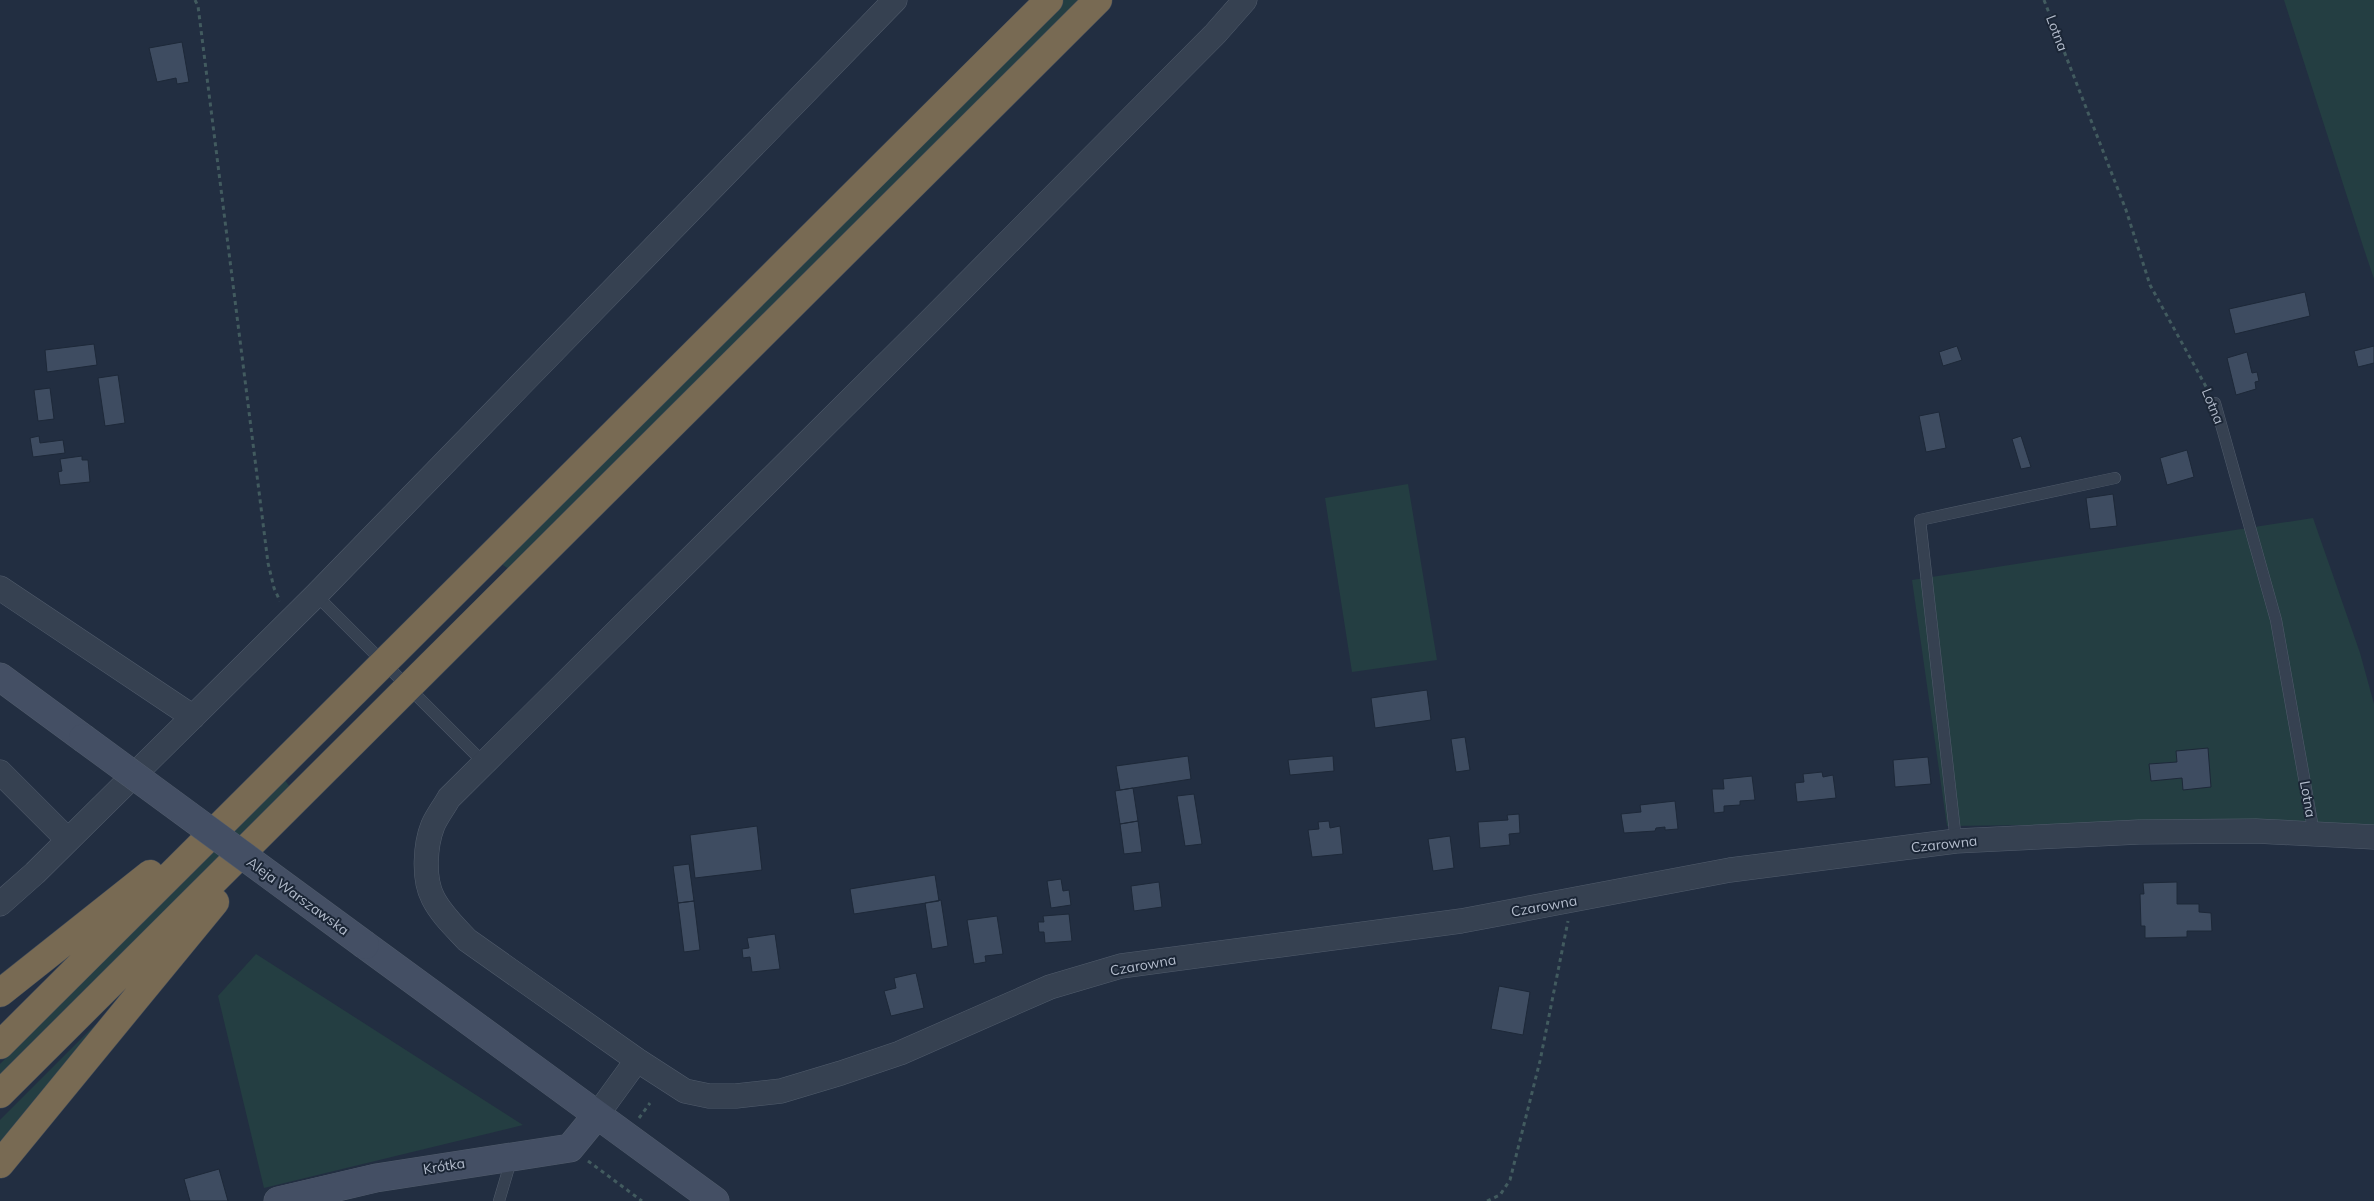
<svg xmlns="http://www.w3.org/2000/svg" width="2374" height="1201" viewBox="0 0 2374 1201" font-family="Mulish,sans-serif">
	<rect width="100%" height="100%" fill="#222e41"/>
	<path fill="#243e42" d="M 1061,0 L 1082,0 L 510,570 L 500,563 Z
		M 2284,0 L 2374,0 L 2374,279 L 2362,243 Z
		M 1408,484 L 1437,660 L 1352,672 L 1325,498 Z
		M 2313,518 L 2360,653 L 2374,704 L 2374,827 L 2298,822 L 1947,826 L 1912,580 Z
		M 284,779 L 290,787 L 0,1075 L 0,1064 Z
		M 256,954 L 523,1125 L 264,1188 L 218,996 Z
		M 95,1025 L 98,1026 L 0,1146 L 0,1120 Z"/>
	<path fill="#3e4c61" stroke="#1d2838" d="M 182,42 L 189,82 L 177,84 L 176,78 L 157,82 L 149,48 Z
		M 2305,292 L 2310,316 L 2235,334 L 2229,309 Z
		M 94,344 L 97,365 L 47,372 L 45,350 Z
		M 1957,346 L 1962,360 L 1943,366 L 1939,352 Z
		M 2374,346 L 2374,363 L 2358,367 L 2354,351 Z
		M 2247,352 L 2252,373 L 2257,372 L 2259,381 L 2255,382 L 2256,389 L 2236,395 L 2227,358 Z
		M 118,375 L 125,423 L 105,426 L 98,378 Z
		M 50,388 L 54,419 L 38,421 L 34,390 Z
		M 1939,412 L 1946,448 L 1926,452 L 1919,416 Z
		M 39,436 L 40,443 L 63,440 L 65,453 L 33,457 L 30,438 Z
		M 2021,436 L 2031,467 L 2021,469 L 2012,439 Z
		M 2187,450 L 2194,477 L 2167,485 L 2160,458 Z
		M 82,456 L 82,460 L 88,460 L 90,482 L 60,485 L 58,472 L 62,471 L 60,459 Z
		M 2113,494 L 2117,526 L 2090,529 L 2086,498 Z
		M 1427,690 L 1431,720 L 1375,728 L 1371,698 Z
		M 1465,737 L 1470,770 L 1456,772 L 1451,739 Z
		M 2208,748 L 2211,787 L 2183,790 L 2182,778 L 2151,781 L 2149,764 L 2177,762 L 2176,751 Z
		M 1188,756 L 1191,779 L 1120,790 L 1116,766 Z
		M 1333,756 L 1334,771 L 1290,775 L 1288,760 Z
		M 1928,757 L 1931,784 L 1895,787 L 1893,760 Z
		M 1822,772 L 1823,777 L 1833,775 L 1836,798 L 1797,802 L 1795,783 L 1804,782 L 1803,774 Z
		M 1752,776 L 1755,800 L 1740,801 L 1740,805 L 1724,806 L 1724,812 L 1714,813 L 1712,789 L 1724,789 L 1723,779 Z
		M 1133,788 L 1138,821 L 1120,824 L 1115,791 Z
		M 1194,794 L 1202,844 L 1185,846 L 1177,796 Z
		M 1675,801 L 1678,829 L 1665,830 L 1665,827 L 1656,828 L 1655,831 L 1624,833 L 1621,814 L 1641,812 L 1640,805 Z
		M 1519,814 L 1520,833 L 1509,834 L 1510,845 L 1480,848 L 1478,822 L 1508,820 L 1507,815 Z
		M 1138,821 L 1142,852 L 1124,854 L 1120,824 Z
		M 1329,821 L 1330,828 L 1340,826 L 1343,854 L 1312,857 L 1308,830 L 1319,829 L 1318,822 Z
		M 757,826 L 762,870 L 695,878 L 690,835 Z
		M 1450,836 L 1454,868 L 1433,871 L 1428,839 Z
		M 689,864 L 694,901 L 678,903 L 673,866 Z
		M 935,875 L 939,901 L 854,914 L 850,889 Z
		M 1061,879 L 1063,891 L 1069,890 L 1071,905 L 1051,908 L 1047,881 Z
		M 1159,882 L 1162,907 L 1134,911 L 1131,886 Z
		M 2177,882 L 2177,904 L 2199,904 L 2199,912 L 2211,913 L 2212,931 L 2187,931 L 2187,937 L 2145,938 L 2145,926 L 2141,926 L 2140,894 L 2144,894 L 2143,883 Z
		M 941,900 L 948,946 L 932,949 L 925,903 Z
		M 694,901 L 700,950 L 684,952 L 678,903 Z
		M 1069,914 L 1072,941 L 1045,943 L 1044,932 L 1039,932 L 1038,922 L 1044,922 L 1043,916 Z
		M 997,916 L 1003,954 L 985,956 L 986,962 L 974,964 L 967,920 Z
		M 775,934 L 780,969 L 752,972 L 750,957 L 743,958 L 742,949 L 749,948 L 747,938 Z
		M 916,973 L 924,1008 L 891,1016 L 884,991 L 896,988 L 894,978 Z
		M 1499,986 L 1530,992 L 1523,1035 L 1491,1029 Z
		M 219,1169 L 228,1201 L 190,1201 L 184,1179 Z"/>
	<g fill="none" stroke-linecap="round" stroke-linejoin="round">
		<defs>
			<path id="lane" d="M 2215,403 L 2276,620 L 2314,834
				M 316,595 L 484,763
				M 1956,841 L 1920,520 L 2115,478
				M 499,1201 L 512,1157"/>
			<path id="street" d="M 1245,0 L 1215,34 L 929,322 L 449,798 C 444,807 437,816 433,825 C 425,845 423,879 433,898 C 441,914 455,927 467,940 L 637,1060 L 685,1091 L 709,1096 L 736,1096 L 781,1091 L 841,1073 L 900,1053 L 1050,987 L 1121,966 L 1461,921 L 1730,870 L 1956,841 L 2139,832 L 2256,831 L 2374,837
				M 0,588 L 193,717
				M 0,772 L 68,840
				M 0,904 L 35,873 L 316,595 L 895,0
				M 597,1115 L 637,1060"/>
			<path id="secondary" d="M 0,677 L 83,738
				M 365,945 L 715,1201
				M 278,1201 L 376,1178 L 570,1148 L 597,1115"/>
			<path id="highway" d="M 0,993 L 150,874
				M 0,1045 L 1049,0
				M 0,1094 L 1098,0
				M 0,1164 L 215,902"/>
		</defs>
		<use href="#lane" stroke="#515c6c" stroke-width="12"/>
		<use href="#street" stroke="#515c6c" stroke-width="25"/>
		<use href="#secondary" stroke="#515c6c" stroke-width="29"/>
		<use href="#highway" stroke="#3e4959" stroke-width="29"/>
		<path stroke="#425b5f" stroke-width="3" stroke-dasharray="4 4" stroke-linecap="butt" d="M 195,0 L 198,6 L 268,563 L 274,588 L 280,601
			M 2044,0 L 2126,210 L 2150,285 L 2209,392
			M 639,1118 L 650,1103
			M 588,1161 L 642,1201
			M 1487,1201 L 1500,1195 L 1510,1180 L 1540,1061 L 1568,921"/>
		<use href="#lane" stroke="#364151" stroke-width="11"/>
		<use href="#street" stroke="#364151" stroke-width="24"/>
		<use href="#secondary" stroke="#444f64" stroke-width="28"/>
		<use href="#highway" stroke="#786a53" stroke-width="28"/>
		<defs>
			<path id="secondary-bridge" d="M 83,738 L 365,945"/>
		</defs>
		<use href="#secondary-bridge" stroke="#515c6c" stroke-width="29" stroke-linecap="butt"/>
		<use href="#secondary-bridge" stroke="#444f64" stroke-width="28"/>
	</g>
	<g text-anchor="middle" stroke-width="4" stroke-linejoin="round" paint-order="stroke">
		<g font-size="14" fill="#b3bccc" stroke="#1b2636">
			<text transform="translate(2057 33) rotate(69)" y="5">Lotna</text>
			<text transform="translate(2213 406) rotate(68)" y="5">Lotna</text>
			<text transform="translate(2308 799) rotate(80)" y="5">Lotna</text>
			<text transform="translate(1944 844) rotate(-6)" y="5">Czarowna</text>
			<text transform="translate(298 896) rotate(36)" y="5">Aleja Warszawska</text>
			<text transform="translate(1544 906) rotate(-10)" y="5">Czarowna</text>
			<text transform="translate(1143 965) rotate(-10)" y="5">Czarowna</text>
			<text transform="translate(444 1166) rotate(-9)" y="5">Krótka</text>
		</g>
	</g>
</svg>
